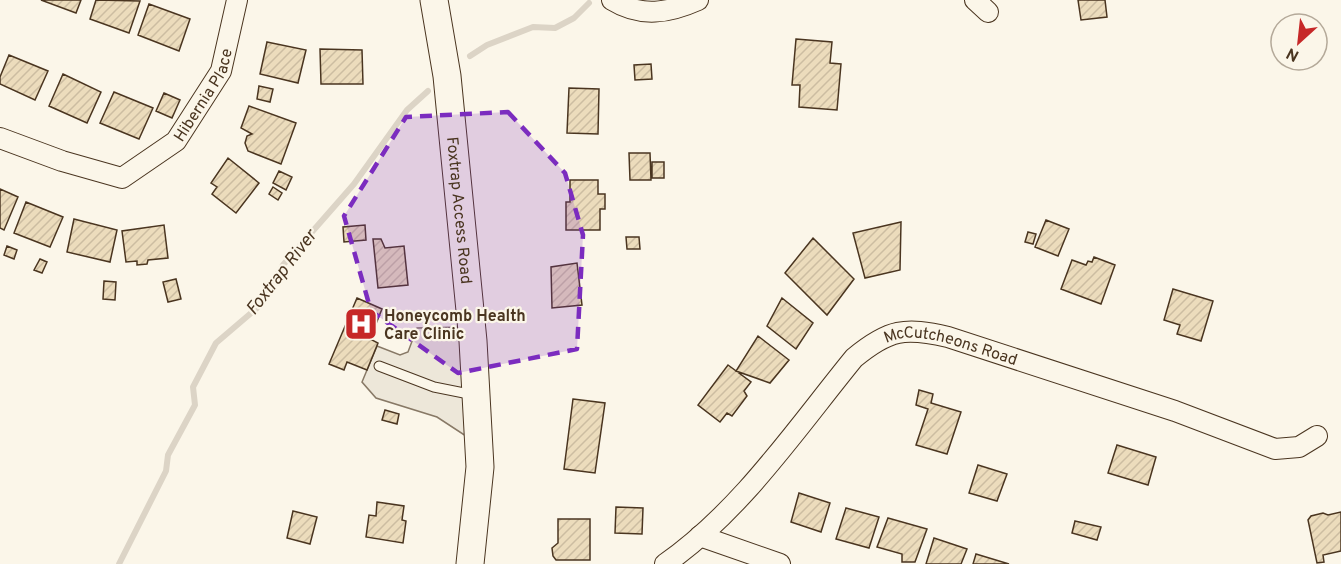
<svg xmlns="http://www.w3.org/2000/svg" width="1341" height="564" viewBox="0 0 1341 564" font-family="Overpass,sans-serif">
	<defs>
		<pattern id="building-hatch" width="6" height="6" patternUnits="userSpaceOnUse" patternTransform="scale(1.5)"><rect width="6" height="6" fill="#ecdcbc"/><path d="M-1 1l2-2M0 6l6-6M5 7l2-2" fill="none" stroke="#ccbda1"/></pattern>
	</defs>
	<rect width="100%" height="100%" fill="#fbf6e9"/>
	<path fill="#ede7d9" stroke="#887966" stroke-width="1.5" d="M 464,327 L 472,440 L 437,417 L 376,398 L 362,382 L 377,346 L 400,355 L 408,352 L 417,328 Z"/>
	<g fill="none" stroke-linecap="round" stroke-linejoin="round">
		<path stroke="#dcd4c6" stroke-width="6" d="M 470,56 L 487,45 L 533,27 L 555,28 L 574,18 L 589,3
			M 119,564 L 166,471 L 168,455 L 195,405 L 193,387 L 216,343 L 257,308 L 283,265 L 354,184 L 407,110 L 428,91"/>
	</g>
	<path fill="url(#building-hatch)" stroke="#4a3520" stroke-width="1.5" d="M 41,0 L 81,0 L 76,13 Z
		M 96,0 L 140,1 L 129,33 L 90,19 Z
		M 1078,0 L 1105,0 L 1107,17 L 1081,20 Z
		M 149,4 L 190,19 L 179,51 L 138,35 Z
		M 796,39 L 832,42 L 830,63 L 841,64 L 837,110 L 799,107 L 800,85 L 792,85 Z
		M 267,42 L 306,50 L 298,83 L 260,74 Z
		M 320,49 L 362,50 L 363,84 L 321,84 Z
		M 9,55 L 48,71 L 35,100 L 0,84 L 0,77 Z
		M 651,64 L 652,79 L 635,80 L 634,65 Z
		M 63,74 L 101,92 L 87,123 L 49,106 Z
		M 259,86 L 273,89 L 270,102 L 257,99 Z
		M 569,88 L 599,89 L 598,134 L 567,133 Z
		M 114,92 L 153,108 L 139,139 L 100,123 Z
		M 164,93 L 180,100 L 172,118 L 156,111 Z
		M 249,106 L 296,123 L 281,164 L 248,151 L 245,143 L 247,136 L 252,134 L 241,128 Z
		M 629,153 L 650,153 L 651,180 L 630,180 Z
		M 228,158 L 259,183 L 236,213 L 212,194 L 217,187 L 211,183 Z
		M 652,162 L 664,162 L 664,178 L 652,178 Z
		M 279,171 L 292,177 L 286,190 L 273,183 Z
		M 570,180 L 598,180 L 598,194 L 605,194 L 605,209 L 600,209 L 600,230 L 566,230 L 566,202 L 570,202 Z
		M 273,187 L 282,193 L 278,200 L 269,194 Z
		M 0,189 L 18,197 L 4,230 L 0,228 Z
		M 26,202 L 63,217 L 50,247 L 14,233 Z
		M 74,219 L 117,230 L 110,262 L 67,252 Z
		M 1046,220 L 1069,229 L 1058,256 L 1035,247 Z
		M 901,222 L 900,270 L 865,278 L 853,233 Z
		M 164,225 L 168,258 L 148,260 L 147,264 L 137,265 L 137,261 L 126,262 L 122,231 Z
		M 365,225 L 366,240 L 344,242 L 343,227 Z
		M 1028,232 L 1036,234 L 1033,244 L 1025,242 Z
		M 626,237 L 639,237 L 640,249 L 627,249 Z
		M 813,238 L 854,279 L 827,315 L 785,273 Z
		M 373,239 L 381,239 L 385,248 L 404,246 L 408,285 L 378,288 Z
		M 7,246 L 17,250 L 14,259 L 4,255 Z
		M 1094,257 L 1115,265 L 1101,304 L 1061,289 L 1072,260 L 1086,265 L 1088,261 L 1092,262 Z
		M 40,259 L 47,262 L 42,273 L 34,270 Z
		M 577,263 L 582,305 L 552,308 L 551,267 Z
		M 176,279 L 181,299 L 168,302 L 163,282 Z
		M 104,281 L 116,282 L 115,300 L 103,299 Z
		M 1173,289 L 1213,301 L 1201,341 L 1177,334 L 1180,325 L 1164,320 Z
		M 357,298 L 382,309 L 370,339 L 378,343 L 367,370 L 347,362 L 344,370 L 329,364 Z
		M 782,298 L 813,323 L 796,349 L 767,326 Z
		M 758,336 L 789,360 L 770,383 L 736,371 Z
		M 728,365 L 751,382 L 744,391 L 747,396 L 732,416 L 727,413 L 720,422 L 698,405 Z
		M 919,390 L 933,394 L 931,403 L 961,412 L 947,454 L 916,445 L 928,409 L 916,405 Z
		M 573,399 L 605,403 L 595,473 L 564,469 Z
		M 385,410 L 399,414 L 397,424 L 382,420 Z
		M 1117,445 L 1156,457 L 1148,485 L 1108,473 Z
		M 978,465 L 1007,474 L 997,501 L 969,493 Z
		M 799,493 L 830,503 L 821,532 L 791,522 Z
		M 377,502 L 404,506 L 402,520 L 406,521 L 403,543 L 366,537 L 369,515 L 376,516 Z
		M 616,507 L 643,508 L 642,534 L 615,533 Z
		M 846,508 L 879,517 L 869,548 L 836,539 Z
		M 293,511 L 317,517 L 310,544 L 287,538 Z
		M 1341,512 L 1341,551 L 1323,555 L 1324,562 L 1317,563 L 1308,520 L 1311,516 L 1323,513 L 1328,515 Z
		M 888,518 L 927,529 L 915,562 L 902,562 L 902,554 L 877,547 Z
		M 558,519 L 590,519 L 590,560 L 556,560 L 553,556 L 552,548 L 558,543 Z
		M 1075,521 L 1101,527 L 1097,540 L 1072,533 Z
		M 934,538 L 967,549 L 961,564 L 926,564 Z
		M 976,554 L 1009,564 L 973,564 Z"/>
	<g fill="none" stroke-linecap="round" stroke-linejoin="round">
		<defs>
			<path id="service" d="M 379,366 L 434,387 L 474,395"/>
			<g id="minor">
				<path d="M 612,0 C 641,18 669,13 698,0"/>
				<path d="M 975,0 L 988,12"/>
				<path id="s1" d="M 0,138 L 62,161 L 122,178 L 176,141 L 221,71 L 237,0"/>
				<path d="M 700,536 L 780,564"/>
				<path id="s2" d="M 665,564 C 741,511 796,429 854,358 C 889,329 905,327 948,337 L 1175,411 L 1275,449 L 1299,447 L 1317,436"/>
			</g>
			<g id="secondary">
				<path id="s3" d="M 434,0 L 447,76 L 473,341 L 480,467 L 470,564"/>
			</g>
		</defs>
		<use href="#service" stroke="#4a3520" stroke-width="11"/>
		<use href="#minor" stroke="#4a3520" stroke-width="22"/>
		<use href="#secondary" stroke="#4a3520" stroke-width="29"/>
		<use href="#service" stroke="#fbf6e9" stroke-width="9"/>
		<use href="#minor" stroke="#fbf6e9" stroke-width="20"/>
		<use href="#secondary" stroke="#fbf6e9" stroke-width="27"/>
	</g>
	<path fill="#7b2cbf" fill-opacity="0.2" stroke="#7b2cbf" stroke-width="4.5" stroke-dasharray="12 8" stroke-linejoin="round" d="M 508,112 L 565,173 L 583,235 L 577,349 L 458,373 L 371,311 L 344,216 L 406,117 Z"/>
	<defs>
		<symbol id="hospital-square" viewBox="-11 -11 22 22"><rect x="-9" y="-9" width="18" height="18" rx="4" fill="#c62828" stroke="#fbf6e9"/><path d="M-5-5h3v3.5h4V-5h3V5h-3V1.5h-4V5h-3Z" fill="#fff"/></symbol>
	</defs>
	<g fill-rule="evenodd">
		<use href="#hospital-square" x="342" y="305" width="38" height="38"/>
	</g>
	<g text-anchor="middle" stroke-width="4.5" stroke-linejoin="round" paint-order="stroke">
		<g font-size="16" fill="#4a3520" stroke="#fbf6e9">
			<text dy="6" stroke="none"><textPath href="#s1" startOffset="248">Hibernia Place</textPath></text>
			<text dy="6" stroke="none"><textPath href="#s3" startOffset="212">Foxtrap Access Road</textPath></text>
			<text dy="6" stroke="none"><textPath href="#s2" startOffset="386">McCutcheons Road</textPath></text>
		</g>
		<g font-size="16" font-weight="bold" fill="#4a3520" stroke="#fbf6e9" text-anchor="start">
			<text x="384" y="321">Honeycomb Health<tspan x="384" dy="18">Care Clinic</tspan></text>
		</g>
		<g font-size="18" font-style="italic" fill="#4a3520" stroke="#fbf6e9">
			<text transform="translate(281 272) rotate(-52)" y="6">Foxtrap River</text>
		</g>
	</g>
	<g transform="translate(1299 42) rotate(207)"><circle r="28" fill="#fbf6e9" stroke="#b4a999" stroke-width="1.5"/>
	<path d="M0-4.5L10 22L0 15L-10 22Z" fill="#c62828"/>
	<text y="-9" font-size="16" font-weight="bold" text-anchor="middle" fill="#4a3520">N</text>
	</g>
</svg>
